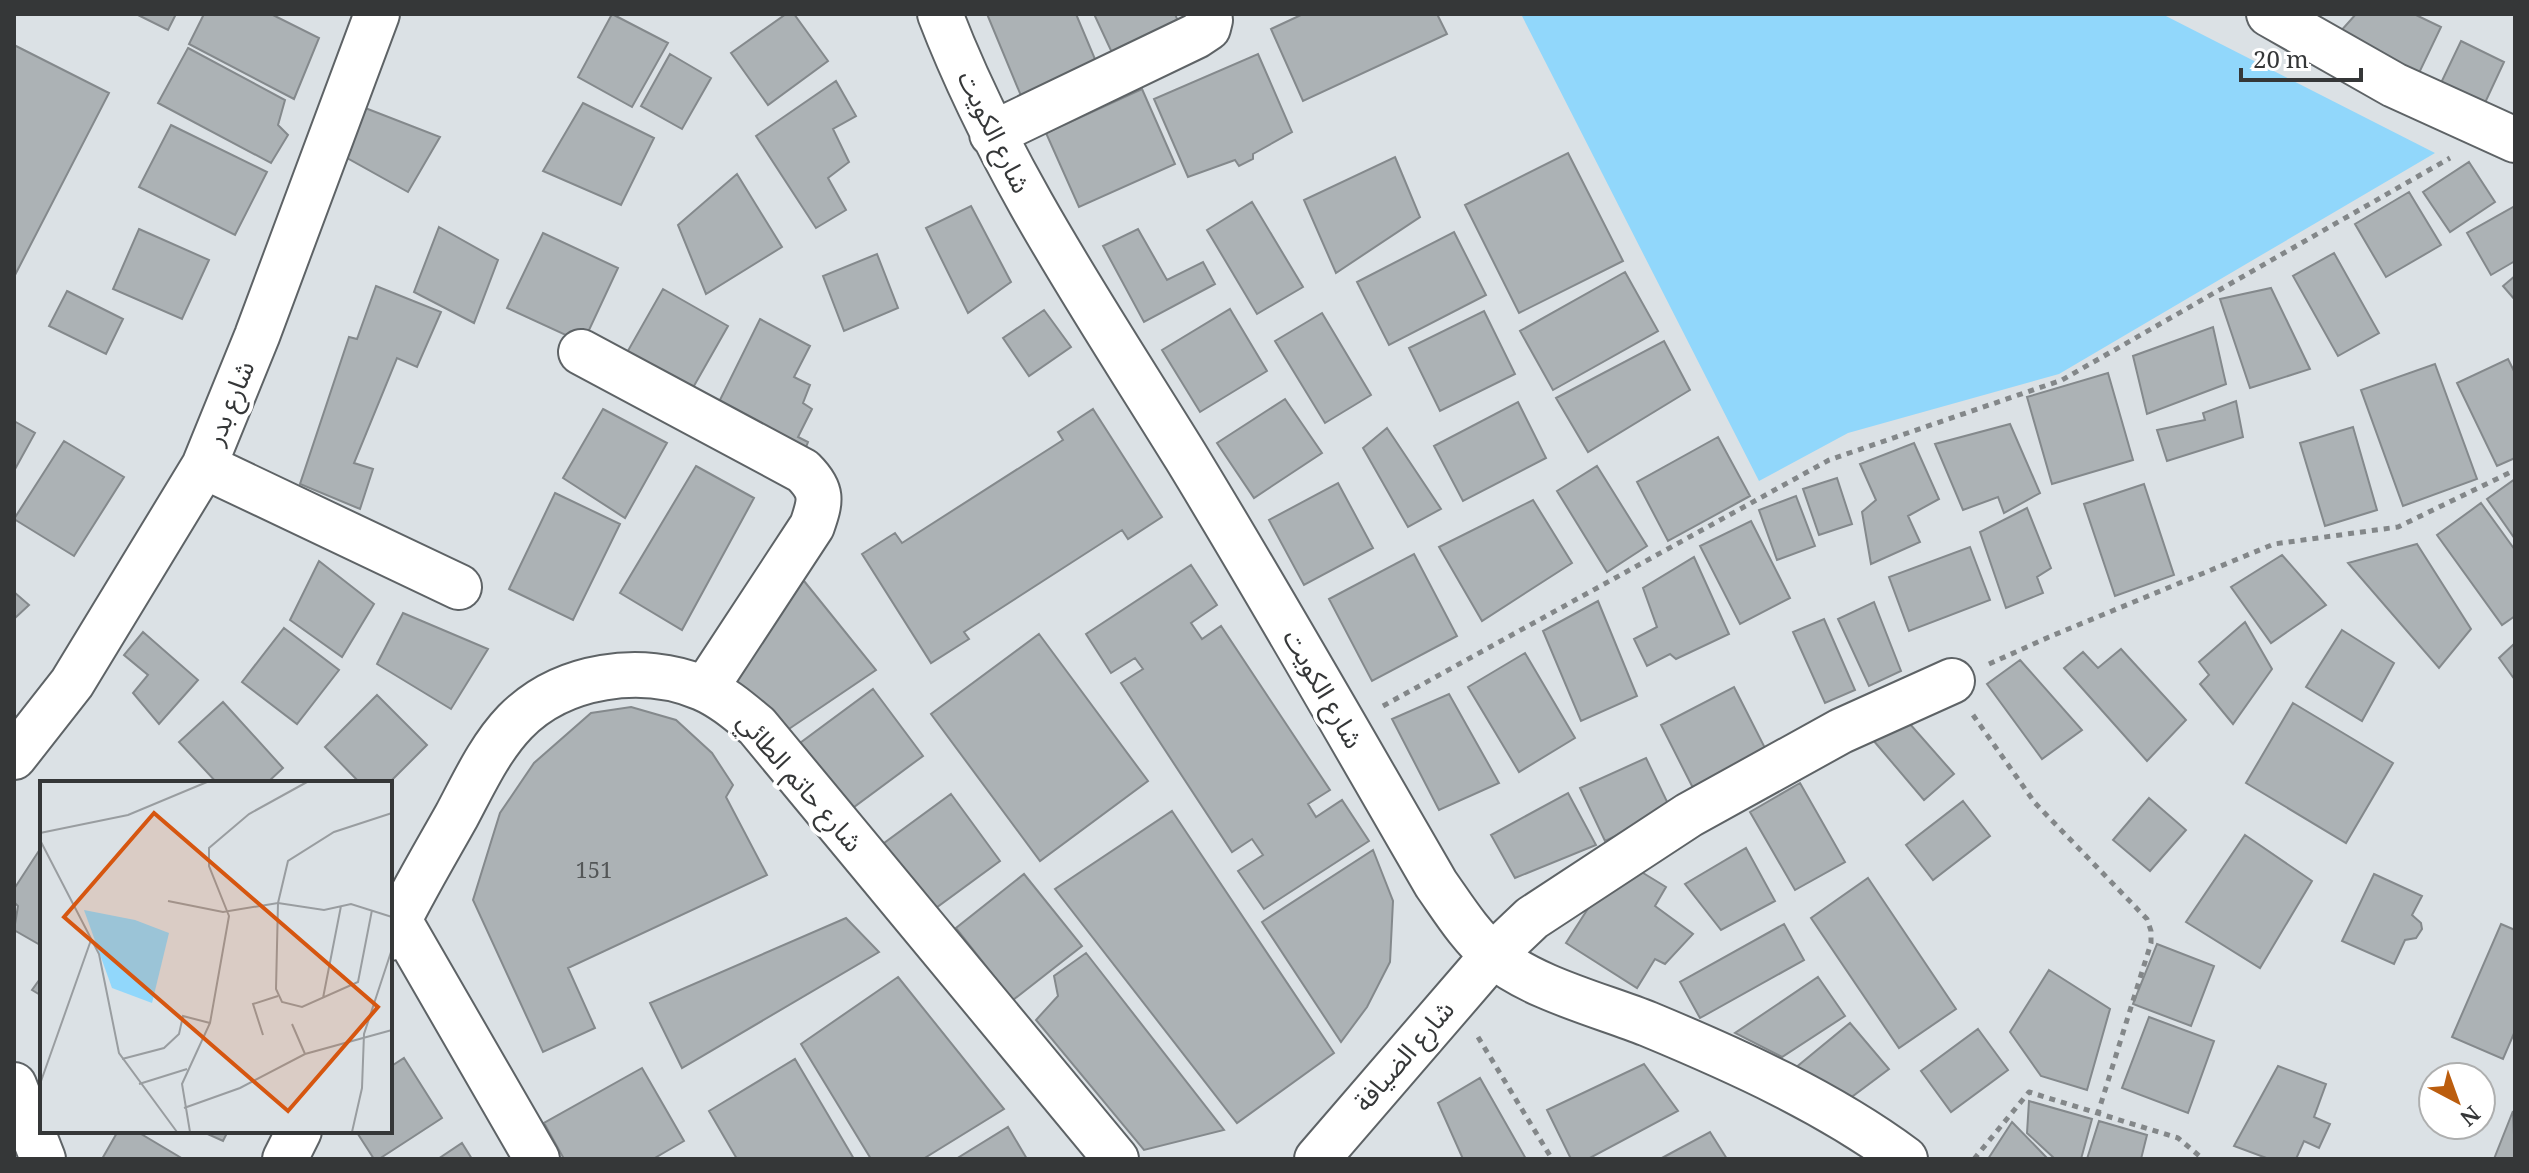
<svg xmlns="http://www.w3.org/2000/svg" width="2529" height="1173" viewBox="0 0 2529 1173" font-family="'Noto Serif','Noto Sans Arabic',serif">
	<rect width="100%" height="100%" fill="#dbe1e5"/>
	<path fill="#91d7fb" d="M 1521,14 L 2162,14 L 2435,153 L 2059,374 L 1848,433 L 1759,481 Z"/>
	<path fill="#acb2b5" stroke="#84898c" stroke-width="2" d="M 136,14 L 176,14 L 168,30 Z
		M 204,14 L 271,14 L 319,38 L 294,99 L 189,44 Z
		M 612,14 L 668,43 L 632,107 L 578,77 Z
		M 786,14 L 794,14 L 828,61 L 768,105 L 731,53 Z
		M 987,14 L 1076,14 L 1100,71 L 1024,103 Z
		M 1094,14 L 1175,14 L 1180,26 L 1114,57 Z
		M 1303,14 L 1437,14 L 1447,34 L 1303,101 L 1271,29 Z
		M 2356,14 L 2414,14 L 2441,27 L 2419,73 L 2339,33 Z
		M 2461,41 L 2504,62 L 2484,105 L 2440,85 Z
		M 14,45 L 109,93 L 15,275 L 14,274 Z
		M 188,48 L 285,100 L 278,125 L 288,135 L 271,163 L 158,103 Z
		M 670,54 L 711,78 L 682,129 L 641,106 Z
		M 1258,54 L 1292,132 L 1253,154 L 1253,159 L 1239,166 L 1235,160 L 1188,177 L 1154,99 Z
		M 836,81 L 856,116 L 833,129 L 849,162 L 828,178 L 846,210 L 816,228 L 756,136 Z
		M 1142,89 L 1175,164 L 1079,207 L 1046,133 Z
		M 583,103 L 654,138 L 621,205 L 543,171 Z
		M 360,106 L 440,137 L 408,192 L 340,154 Z
		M 171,125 L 267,172 L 235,235 L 139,187 Z
		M 1568,153 L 1623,261 L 1519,313 L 1465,205 Z
		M 1395,157 L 1420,217 L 1336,273 L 1304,200 Z
		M 2469,162 L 2495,202 L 2450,232 L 2423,192 Z
		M 737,174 L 782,247 L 706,294 L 678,225 Z
		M 2409,192 L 2441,245 L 2386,277 L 2355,224 Z
		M 1252,202 L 1303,287 L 1257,314 L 1207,230 Z
		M 971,206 L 1011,282 L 968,313 L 926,228 Z
		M 2515,206 L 2515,261 L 2491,275 L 2467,233 Z
		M 439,227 L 498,260 L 474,323 L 414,292 Z
		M 139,229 L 209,260 L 182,319 L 113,289 Z
		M 1138,229 L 1167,280 L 1203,262 L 1215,284 L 1144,322 L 1103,246 Z
		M 1454,232 L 1486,295 L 1389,345 L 1357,282 Z
		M 543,233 L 618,268 L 583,343 L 507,308 Z
		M 2334,253 L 2379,333 L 2338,356 L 2293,276 Z
		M 877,254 L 898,308 L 844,331 L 823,276 Z
		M 1625,272 L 1658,331 L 1553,390 L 1520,331 Z
		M 2515,276 L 2515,300 L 2503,286 Z
		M 376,286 L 441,312 L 417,367 L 397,358 L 354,463 L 373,469 L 360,509 L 300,484 L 349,337 L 357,339 Z
		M 2271,288 L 2310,369 L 2250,388 L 2220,299 Z
		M 663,289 L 728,326 L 686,400 L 621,363 Z
		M 67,291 L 123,319 L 106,354 L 49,326 Z
		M 1230,309 L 1267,371 L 1200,412 L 1162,350 Z
		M 1044,310 L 1071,347 L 1029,376 L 1003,338 Z
		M 1484,311 L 1515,374 L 1440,411 L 1409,348 Z
		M 1322,313 L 1371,395 L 1325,423 L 1275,341 Z
		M 760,319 L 810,346 L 794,377 L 810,385 L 803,403 L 812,409 L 798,437 L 808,442 L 803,455 L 714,412 Z
		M 2213,327 L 2226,384 L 2147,414 L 2133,356 Z
		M 1664,341 L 1690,390 L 1588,452 L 1556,398 Z
		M 2508,359 L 2515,373 L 2515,458 L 2497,466 L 2457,383 Z
		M 2435,364 L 2477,479 L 2403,506 L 2361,390 Z
		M 2108,373 L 2133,460 L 2052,484 L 2027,397 Z
		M 1285,399 L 1322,453 L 1254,498 L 1217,443 Z
		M 2236,401 L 2243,437 L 2167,461 L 2157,430 L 2205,420 L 2203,413 Z
		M 1518,402 L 1546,458 L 1463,501 L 1434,446 Z
		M 603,409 L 667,443 L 625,518 L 563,478 Z
		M 1093,409 L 1162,517 L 1128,539 L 1122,530 L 964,632 L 969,639 L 931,663 L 862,554 L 895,533 L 902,543 L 1063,440 L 1058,432 Z
		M 14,421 L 35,433 L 14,471 Z
		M 2010,424 L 2040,493 L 2004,513 L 1998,497 L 1963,510 L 1935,444 Z
		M 2353,427 L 2377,510 L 2325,526 L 2300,443 Z
		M 1387,428 L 1441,509 L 1408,527 L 1363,448 Z
		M 1718,437 L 1750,496 L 1668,541 L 1637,482 Z
		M 64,441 L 124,477 L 74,556 L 14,519 Z
		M 1914,443 L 1939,499 L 1908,516 L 1920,542 L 1871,564 L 1862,512 L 1876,500 L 1860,464 Z
		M 696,466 L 754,498 L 682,630 L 620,593 Z
		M 1597,466 L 1647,546 L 1607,572 L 1557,491 Z
		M 1837,478 L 1852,524 L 1819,535 L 1803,489 Z
		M 2515,479 L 2515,539 L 2487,499 Z
		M 1338,483 L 1373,548 L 1304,585 L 1269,520 Z
		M 2144,484 L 2174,575 L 2115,596 L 2084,504 Z
		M 555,493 L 620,524 L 573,620 L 509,589 Z
		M 1796,496 L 1815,546 L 1777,560 L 1759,510 Z
		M 1533,500 L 1572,563 L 1482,621 L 1439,547 Z
		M 2481,503 L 2515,550 L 2515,616 L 2502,625 L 2437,535 Z
		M 2027,508 L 2051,568 L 2037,577 L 2043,593 L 2006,608 L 1980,532 Z
		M 1751,521 L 1790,598 L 1740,624 L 1700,546 Z
		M 2417,544 L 2471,629 L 2439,668 L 2348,563 Z
		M 1970,547 L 1990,600 L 1909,631 L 1889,577 Z
		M 1414,554 L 1457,636 L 1372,681 L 1329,599 Z
		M 2282,555 L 2326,605 L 2271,643 L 2231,587 Z
		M 1694,557 L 1729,634 L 1676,659 L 1670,654 L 1647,666 L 1634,639 L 1657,627 L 1643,588 Z
		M 319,561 L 374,604 L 342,657 L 290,620 Z
		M 1191,565 L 1217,605 L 1191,623 L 1202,639 L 1221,626 L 1330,790 L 1308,804 L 1316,817 L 1342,800 L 1369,841 L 1264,909 L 1238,871 L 1263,855 L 1252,839 L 1232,852 L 1121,683 L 1143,669 L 1135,658 L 1111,673 L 1086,634 Z
		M 800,576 L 876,670 L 780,735 L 734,679 Z
		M 14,592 L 29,605 L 14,619 Z
		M 1598,601 L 1637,696 L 1581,721 L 1543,631 Z
		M 1874,602 L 1901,671 L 1869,686 L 1838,619 Z
		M 403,613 L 488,649 L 451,709 L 377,664 Z
		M 1824,619 L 1855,690 L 1825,703 L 1793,632 Z
		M 2245,622 L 2272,669 L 2233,724 L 2200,684 L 2209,675 L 2199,662 Z
		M 284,628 L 339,670 L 297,724 L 242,682 Z
		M 2342,630 L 2394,663 L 2362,721 L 2306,687 Z
		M 143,632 L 198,680 L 159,724 L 133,693 L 148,675 L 124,655 Z
		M 1039,634 L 1148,781 L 1040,861 L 931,714 Z
		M 2515,643 L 2515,680 L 2499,658 Z
		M 2121,649 L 2186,720 L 2147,761 L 2064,668 L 2083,652 L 2098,668 Z
		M 1525,653 L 1575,738 L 1519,772 L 1468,687 Z
		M 2020,660 L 2082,730 L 2042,759 L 1987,684 Z
		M 1734,687 L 1767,752 L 1694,790 L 1661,725 Z
		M 873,689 L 923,756 L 850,810 L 800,743 Z
		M 1449,694 L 1499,783 L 1439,810 L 1392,719 Z
		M 377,695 L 427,745 L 389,783 L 360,783 L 325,747 Z
		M 223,702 L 283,768 L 267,783 L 217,783 L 179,742 Z
		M 2293,703 L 2393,763 L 2346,843 L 2246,783 Z
		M 631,707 L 676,720 L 712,753 L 733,785 L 726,797 L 767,875 L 568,968 L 595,1028 L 543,1052 L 473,900 L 500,813 L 534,763 L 591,713 Z
		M 1902,715 L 1954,774 L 1924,800 L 1873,740 Z
		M 1646,758 L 1671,810 L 1605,841 L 1580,788 Z
		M 1800,783 L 1845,862 L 1795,890 L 1750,812 Z
		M 1568,793 L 1596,845 L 1515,878 L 1491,835 Z
		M 951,794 L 1000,861 L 929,913 L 880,846 Z
		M 2149,798 L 2186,830 L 2150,871 L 2113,840 Z
		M 1963,801 L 1990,836 L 1933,880 L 1906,845 Z
		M 1172,811 L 1334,1053 L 1237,1123 L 1055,889 Z
		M 2245,835 L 2312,881 L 2260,968 L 2186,922 Z
		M 42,846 L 42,946 L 14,930 L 18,906 L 14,902 L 14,889 Z
		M 1746,848 L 1775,901 L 1721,930 L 1685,884 Z
		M 1373,850 L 1393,901 L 1390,962 L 1367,1007 L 1341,1042 L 1262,922 Z
		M 1635,868 L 1666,887 L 1655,906 L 1693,934 L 1665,964 L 1655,959 L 1637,988 L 1566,943 L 1596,896 Z
		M 1024,874 L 1082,946 L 1013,1000 L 956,928 Z
		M 2374,874 L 2422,896 L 2412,915 L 2421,923 L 2422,929 L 2416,938 L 2405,940 L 2394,964 L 2342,941 Z
		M 1868,878 L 1956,1009 L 1899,1048 L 1811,918 Z
		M 846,918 L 879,952 L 682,1068 L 650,1003 Z
		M 1784,924 L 1804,960 L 1700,1018 L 1680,982 Z
		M 2501,924 L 2515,930 L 2515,1031 L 2503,1059 L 2452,1037 Z
		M 2157,944 L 2214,966 L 2191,1026 L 2133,1004 Z
		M 1086,953 L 1224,1130 L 1144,1150 L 1036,1020 L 1058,996 L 1054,976 Z
		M 2049,970 L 2110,1009 L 2087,1090 L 2041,1076 L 2010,1032 Z
		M 42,976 L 42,996 L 32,990 Z
		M 898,977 L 1004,1109 L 923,1159 L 871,1159 L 801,1044 Z
		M 1818,977 L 1845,1016 L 1782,1057 L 1735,1033 Z
		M 2149,1017 L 2214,1041 L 2188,1113 L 2122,1088 Z
		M 1850,1023 L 1889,1069 L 1841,1105 L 1794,1069 Z
		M 1978,1029 L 2008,1070 L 1951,1112 L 1921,1071 Z
		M 404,1058 L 442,1118 L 379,1159 L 374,1159 L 356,1131 L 390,1131 L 390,1067 Z
		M 795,1059 L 854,1159 L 737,1159 L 709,1111 Z
		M 1644,1064 L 1678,1111 L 1588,1159 L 1571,1159 L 1547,1110 Z
		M 2278,1066 L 2326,1084 L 2314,1117 L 2330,1124 L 2319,1148 L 2304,1141 L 2296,1159 L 2269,1159 L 2234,1146 Z
		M 642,1068 L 684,1141 L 653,1159 L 564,1159 L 544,1123 Z
		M 1480,1078 L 1526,1159 L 1463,1159 L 1438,1103 Z
		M 2029,1101 L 2092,1119 L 2081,1159 L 2055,1159 L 2027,1133 Z
		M 2513,1111 L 2515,1159 L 2494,1159 Z
		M 2099,1121 L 2147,1135 L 2141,1159 L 2087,1159 Z
		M 2012,1122 L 2048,1159 L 1988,1159 Z
		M 1008,1127 L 1027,1159 L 956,1159 Z
		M 118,1131 L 136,1131 L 183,1159 L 102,1159 Z
		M 201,1131 L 228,1131 L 223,1141 Z
		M 1710,1132 L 1727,1159 L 1660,1159 Z
		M 462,1143 L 472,1159 L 438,1159 Z"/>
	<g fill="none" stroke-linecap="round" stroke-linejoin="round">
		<defs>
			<path id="minor" d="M 940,14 C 1001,173 1097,313 1186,457 C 1272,598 1353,741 1436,884 C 1453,908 1470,936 1493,955 C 1532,988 1600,1005 1648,1024 C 1737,1061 1828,1102 1905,1159
				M 2269,14 L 2394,85 L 2515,140
				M 992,134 L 1196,36 L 1208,28 L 1210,20 L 1208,14
				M 581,352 L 803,471 C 823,491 821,500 812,526 L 705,689
				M 204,466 L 459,587
				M 14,757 L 72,683 L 204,466 L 257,336 L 377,14
				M 399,920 L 537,1159
				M 390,938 C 410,896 434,856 457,815 C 474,783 490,748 515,722 C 562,674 642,663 702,688 C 723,697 740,712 757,726 L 1116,1159
				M 14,1085 L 43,1159
				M 285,1159 L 299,1131
				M 1317,1159 L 1493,955 L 1532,918 L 1689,815 L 1841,731 L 1952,681"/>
		</defs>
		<use href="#minor" stroke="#5e6366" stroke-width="48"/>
		<path stroke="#838789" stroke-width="5" stroke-dasharray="6 6" stroke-linecap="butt" d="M 1989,664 L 2049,637 L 2274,544 L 2398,527 L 2515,470
			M 1383,706 L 1829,460 L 2062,380 L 2450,158
			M 1973,715 L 2035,803 L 2147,919 L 2151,931 L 2151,943 L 2098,1113
			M 1478,1037 L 1552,1159
			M 1974,1159 L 2029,1092 L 2178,1138 L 2203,1159"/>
		<use href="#minor" stroke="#fff" stroke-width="44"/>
	</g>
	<g text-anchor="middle" stroke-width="8" stroke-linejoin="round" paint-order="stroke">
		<g font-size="22" fill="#535657">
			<text x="594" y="878">151</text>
		</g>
		<g font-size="26" fill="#353738" stroke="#fff">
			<text transform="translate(994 132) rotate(64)" y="9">شارع الكويت</text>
			<text transform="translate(230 403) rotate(-68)" y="9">شارع بدر</text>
			<text transform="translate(1323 689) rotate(60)" y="9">شارع الكويت</text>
			<text transform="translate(800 782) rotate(49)" y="9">شارع حاتم الطائي</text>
			<text transform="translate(1404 1056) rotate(-49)" y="9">شارع الضيافة</text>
		</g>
	</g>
	<g transform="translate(40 781)">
		<rect width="352" height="352" fill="#dbe1e5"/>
		<path d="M 44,129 L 95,139 L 129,152 L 112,222 L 72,207 Z" fill="#91d7fb"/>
		<path fill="none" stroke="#999da0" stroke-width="2" d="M 0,52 L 88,34 L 167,1M 0,59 L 59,173 L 79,272 L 137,351M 128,120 L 183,131 L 238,122 L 284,129 L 311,123 L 352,136M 332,129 L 318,201 L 262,226 L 242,221 L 236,208 L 238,122 L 248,80 L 294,51 L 352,32M 283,217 L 301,125M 252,243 L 265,273M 223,254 L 213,223 L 238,215M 82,278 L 124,267 L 139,253 L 143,235 L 170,242M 0,303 L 51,159M 99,303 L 147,288M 144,327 L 200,307 L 265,273 L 352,249M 150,351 L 142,303 L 170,242 L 189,135 L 169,85 L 169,67 L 209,33 L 267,1M 312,351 L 322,307 L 324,253 L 352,168"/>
		<path fill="#d65610" fill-opacity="0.15" stroke="#d65610" stroke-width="4" d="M 114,32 L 338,226 L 248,330 L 24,136 Z"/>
		<rect width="352" height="352" fill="none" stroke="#353738" stroke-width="4"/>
	</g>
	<rect width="2529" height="1173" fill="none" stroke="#353738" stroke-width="32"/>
	<g transform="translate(2457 1101) rotate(139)"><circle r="38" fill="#ffffff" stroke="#aeafaf" stroke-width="2"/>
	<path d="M0-6L14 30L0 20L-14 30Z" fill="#bb5d0e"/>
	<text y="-12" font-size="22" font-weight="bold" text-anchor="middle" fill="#353738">N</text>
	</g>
	<path d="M2241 68v12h120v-12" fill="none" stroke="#353738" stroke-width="4"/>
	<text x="2253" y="68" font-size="24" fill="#353738" stroke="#ffffff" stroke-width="6" paint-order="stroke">20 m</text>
</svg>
